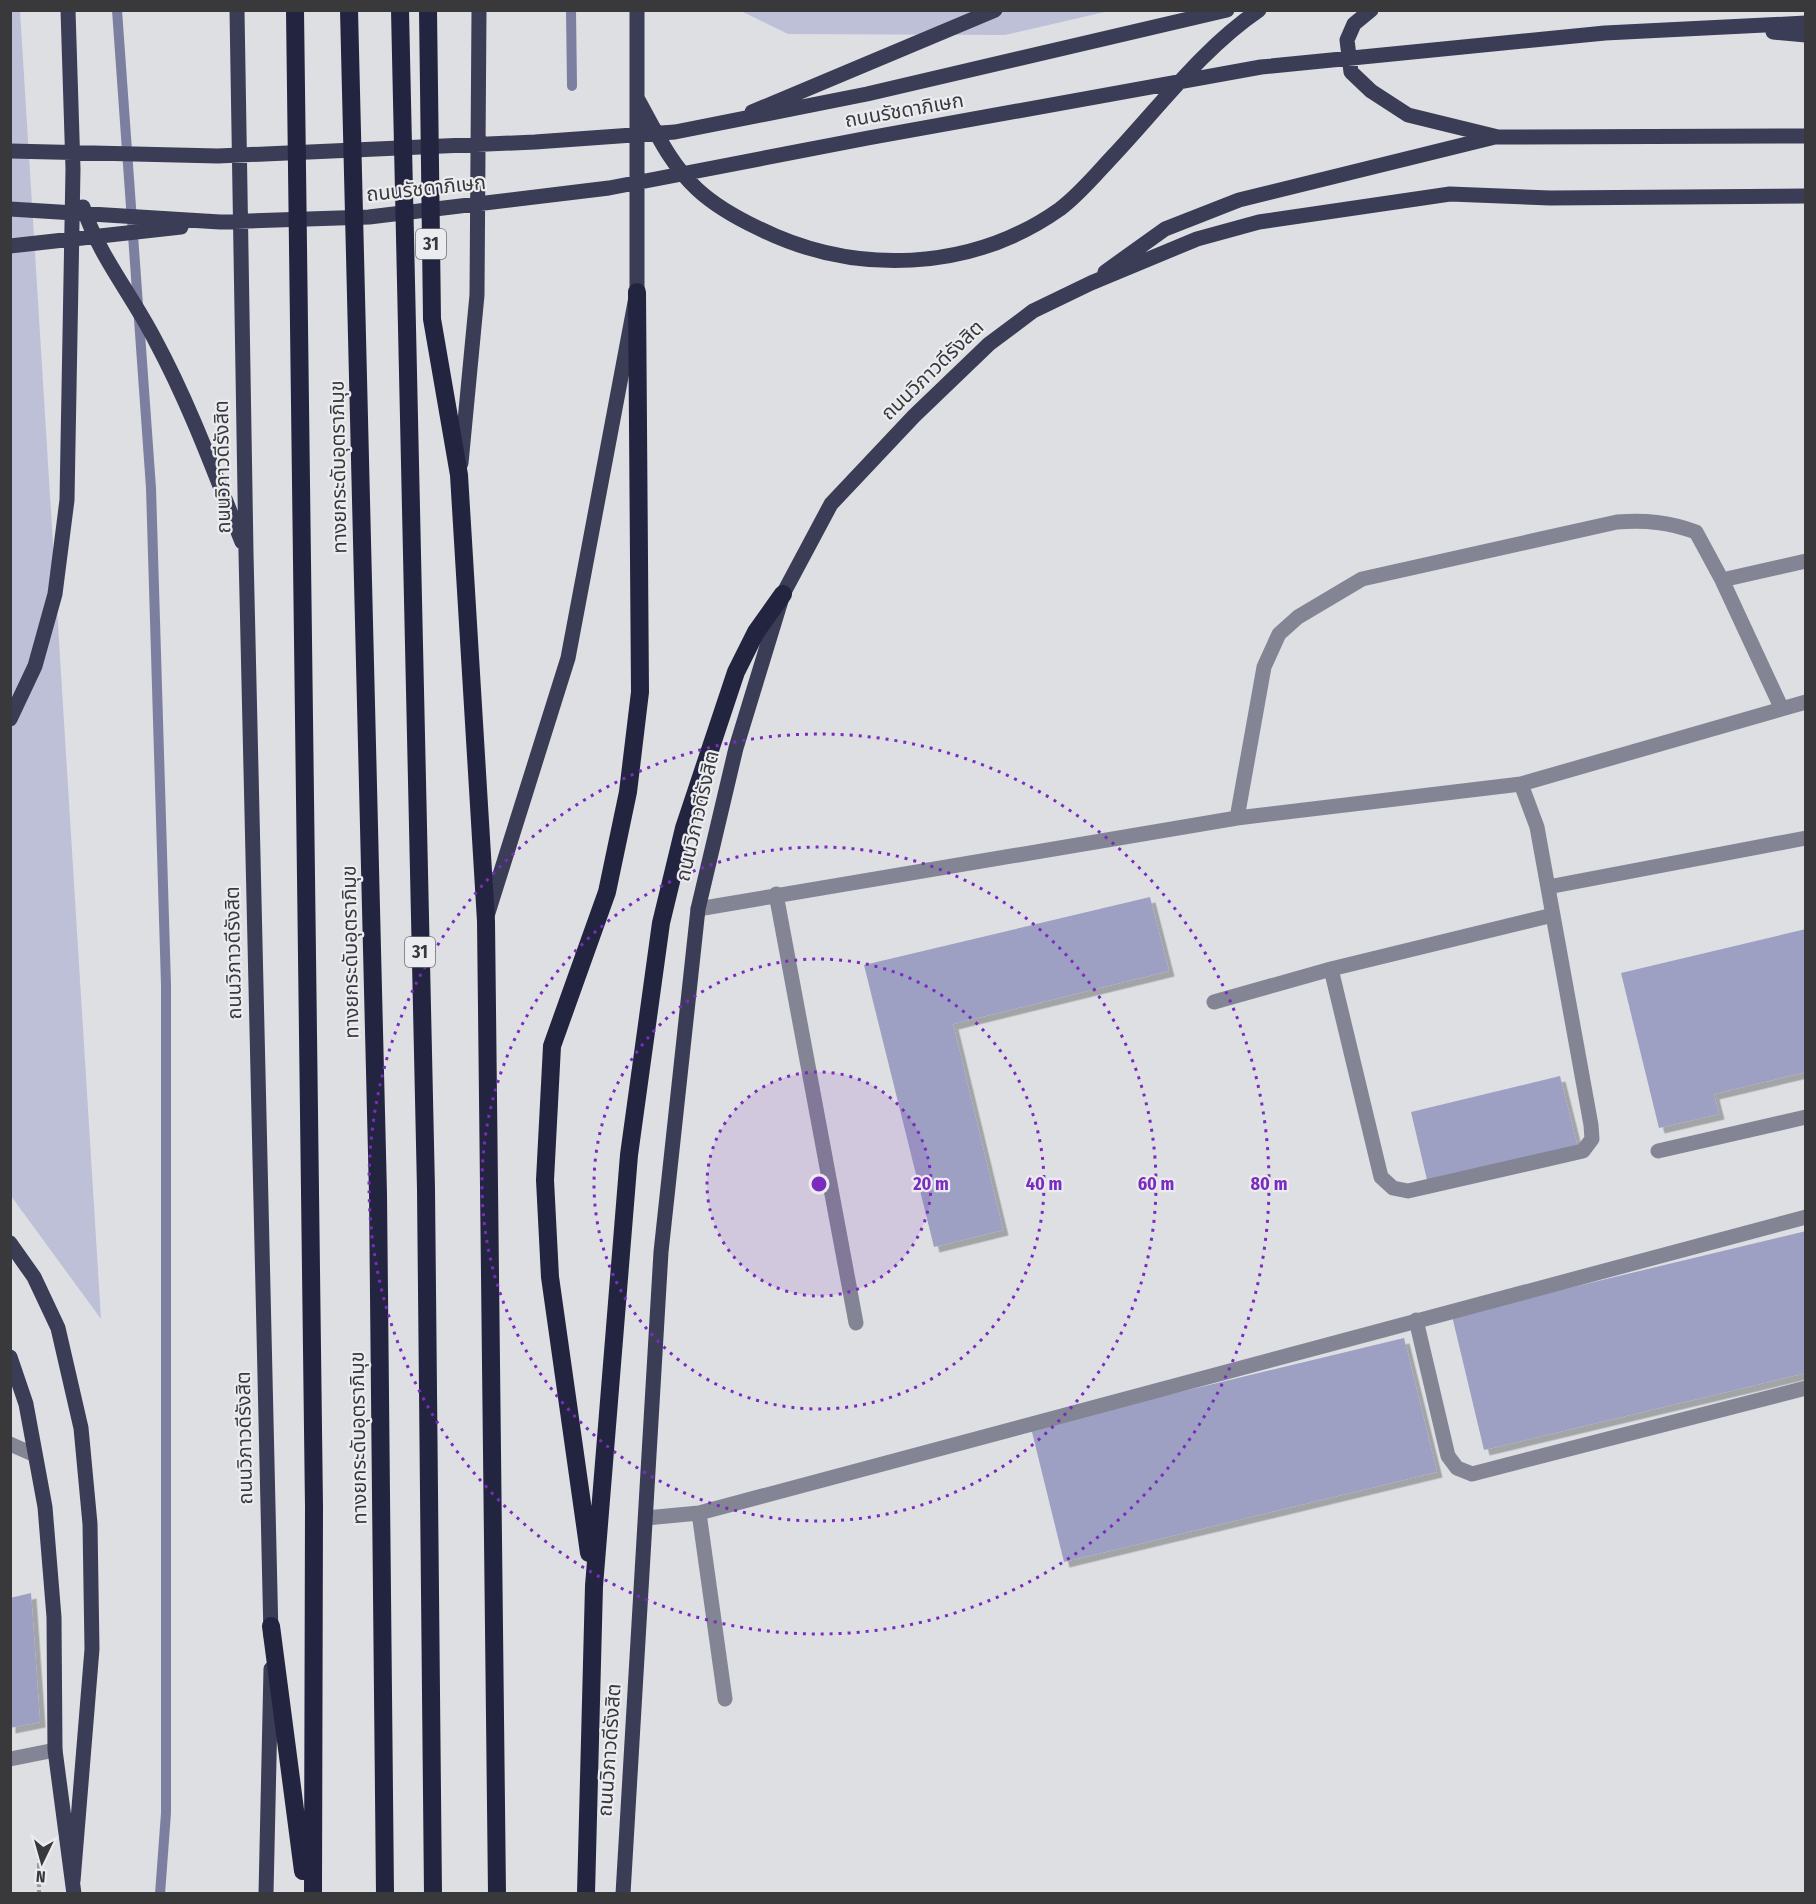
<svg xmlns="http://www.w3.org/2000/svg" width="1816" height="1904" viewBox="0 0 1816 1904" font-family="'Fira Sans Condensed','Noto Sans Thai',sans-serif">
	<defs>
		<filter id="shadow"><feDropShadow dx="5.5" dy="5.5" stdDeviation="0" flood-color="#0004"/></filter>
	</defs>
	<rect width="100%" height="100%" fill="#dedfe3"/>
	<path fill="#bec0d7" d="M 10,11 L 20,11 L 101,1319 L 11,1196 Z
		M 741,11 L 1109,11 L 1005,35 L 788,34 Z"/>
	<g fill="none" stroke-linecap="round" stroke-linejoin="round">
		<path stroke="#7d7fa1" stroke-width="10" d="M 117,10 L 151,488 L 166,985 L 166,1813 L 160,1894
			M 571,10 L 572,86"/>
	</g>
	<path fill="#9da0c3" filter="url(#shadow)" d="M 1150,897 L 1169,971 L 953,1024 L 1003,1230 L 934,1247 L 864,965 Z
		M 1806,929 L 1806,1072 L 1714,1094 L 1719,1114 L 1659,1128 L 1621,973 Z
		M 1560,1076 L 1578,1148 L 1428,1184 L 1411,1112 Z
		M 1806,1231 L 1806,1373 L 1484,1450 L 1452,1316 Z
		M 1404,1338 L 1437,1472 L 1064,1562 L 1031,1428 Z
		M 31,1593 L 40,1722 L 10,1728 L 10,1598 Z"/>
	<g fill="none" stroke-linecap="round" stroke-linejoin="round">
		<path stroke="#99999d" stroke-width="4" stroke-dasharray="6 3" stroke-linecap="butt" d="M 39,1854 L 39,1894"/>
		<path stroke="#838594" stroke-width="15" d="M 1722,580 L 1806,561
			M 1237,818 L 1264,667 L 1279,634 L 1298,617 L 1362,579 L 1617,522 C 1646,520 1668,522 1696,532 L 1722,580 L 1781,707
			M 1548,887 L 1806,838
			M 776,894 L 856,1323
			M 698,909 L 1237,818 L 1521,784 L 1806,702
			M 1331,969 L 1381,1177 L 1393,1188 L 1408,1191 L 1583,1151 L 1592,1139 L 1591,1125 L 1537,827 L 1521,784
			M 1214,1002 L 1331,969 L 1553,915
			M 1658,1151 L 1806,1117
			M 1416,1320 L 1448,1456 L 1457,1468 L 1472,1474 L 1806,1388
			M 10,1444 L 35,1455
			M 699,1513 L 725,1699
			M 646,1518 L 699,1513 L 1806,1217
			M 10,1759 L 55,1750"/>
		<path stroke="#3b3d56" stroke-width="15" d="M 237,10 L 246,553 L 271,1636
			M 1371,10 L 1354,24 L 1347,40 L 1351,72 L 1371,91 L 1408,115 L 1498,137 L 1806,136
			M 1773,32 L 1806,35
			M 637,98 C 655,130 670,164 697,189 C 714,205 737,218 758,228 C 854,276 971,272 1060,209 C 1080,194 1097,173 1114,155 C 1160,106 1203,48 1259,10
			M 752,112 L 995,10
			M 10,151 L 218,156 L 535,142 L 675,132 L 867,94 L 1227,10
			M 83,207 C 99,256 132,295 155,340 C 190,405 215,474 242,542
			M 10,209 L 220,222 L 369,217 L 609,188 L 868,138 L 1261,67 L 1605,33 L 1806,23
			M 10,246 L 181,227
			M 1105,272 L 1165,229 L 1239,200 L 1495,137
			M 461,463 L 477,295 L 479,10
			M 10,719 L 35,666 L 55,594 L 67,500 L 73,169 L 68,10
			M 487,916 L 568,658 L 637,292 L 637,10
			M 10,1243 L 34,1277 L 58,1328 L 81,1428 L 90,1524 L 92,1649 L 73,1881
			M 10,1357 L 26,1404 L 45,1507 L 54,1617 L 55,1750 L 74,1894
			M 266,1894 L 271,1669
			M 623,1894 L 661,1252 L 698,909 L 736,748 L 783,594 L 831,504 L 914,416 L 989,344 L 1033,311 L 1091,283 L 1197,239 L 1259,222 L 1450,194 L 1550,198 L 1806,196"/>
		<path stroke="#23243f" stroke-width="18" d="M 295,10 L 314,1507 L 313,1894
			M 349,10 L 378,1194 L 385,1894
			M 400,10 L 426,1189 L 433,1894
			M 428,10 L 432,319 L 459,475 L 486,921 L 497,1894
			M 589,1553 L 550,1277 L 545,1180 L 552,1046 L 607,892 L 628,792 L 640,692 L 637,292
			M 271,1626 L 303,1871
			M 586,1894 L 594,1586 L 629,1155 L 661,923 L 684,828 L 736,672 L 756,632 L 783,594"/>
	</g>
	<circle cx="819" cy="1184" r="112" fill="#7b2cbf" fill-opacity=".12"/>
	<g fill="none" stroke="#7b2cbf" stroke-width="3" stroke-dasharray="3 6">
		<circle cx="819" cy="1184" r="112"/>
		<circle cx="819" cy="1184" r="225"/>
		<circle cx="819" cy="1184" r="337"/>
		<circle cx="819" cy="1184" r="450"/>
	</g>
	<g text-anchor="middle" stroke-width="4.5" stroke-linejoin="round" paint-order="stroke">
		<g fill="#ebecf0" stroke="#6e6f71" stroke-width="1.5">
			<rect x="416" y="229" width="30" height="30" rx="4.5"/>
			<rect x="405" y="937" width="30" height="30" rx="4.5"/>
		</g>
		<g font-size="18" font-weight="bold" fill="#39393b">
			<text x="431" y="250">31</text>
			<text x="420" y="958">31</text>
		</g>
		<g font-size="20" fill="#39393b" stroke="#ebecf0">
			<text transform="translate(904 110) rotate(-10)" y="7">ถนนรัชดาภิเษก</text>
			<text transform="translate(426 188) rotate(-6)" y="7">ถนนรัชดาภิเษก</text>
			<text transform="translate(932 370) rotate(-44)" y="7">ถนนวิภาวดีรังสิต</text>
			<text transform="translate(222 467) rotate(-91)" y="7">ถนนวิภาวดีรังสิต</text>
			<text transform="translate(338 467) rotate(-91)" y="7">ทางยกระดับอุตราภิมุข</text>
			<text transform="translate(697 816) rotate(-77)" y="7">ถนนวิภาวดีรังสิต</text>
			<text transform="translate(350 952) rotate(-91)" y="7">ทางยกระดับอุตราภิมุข</text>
			<text transform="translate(233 953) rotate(-91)" y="7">ถนนวิภาวดีรังสิต</text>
			<text transform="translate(244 1438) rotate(-91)" y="7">ถนนวิภาวดีรังสิต</text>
			<text transform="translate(358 1438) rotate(-91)" y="7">ทางยกระดับอุตราภิมุข</text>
			<text transform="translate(609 1750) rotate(-86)" y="7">ถนนวิภาวดีรังสิต</text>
		</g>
	</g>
	<circle cx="819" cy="1184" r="9" fill="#7b2cbf" stroke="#ebecf0" stroke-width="3"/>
	<g font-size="18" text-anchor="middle" font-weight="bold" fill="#7b2cbf" stroke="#ebecf0" stroke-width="4.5" stroke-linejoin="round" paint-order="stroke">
		<text x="931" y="1190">20 m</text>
		<text x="1044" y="1190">40 m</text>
		<text x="1156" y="1190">60 m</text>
		<text x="1269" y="1190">80 m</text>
	</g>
	<rect width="1816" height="1904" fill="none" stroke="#39393b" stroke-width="24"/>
	<g transform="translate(42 1862) rotate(185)" stroke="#ebecf0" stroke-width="4.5" paint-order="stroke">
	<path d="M0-4.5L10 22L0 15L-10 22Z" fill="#39393b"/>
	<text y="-9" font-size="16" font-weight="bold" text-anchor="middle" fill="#39393b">N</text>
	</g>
</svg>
